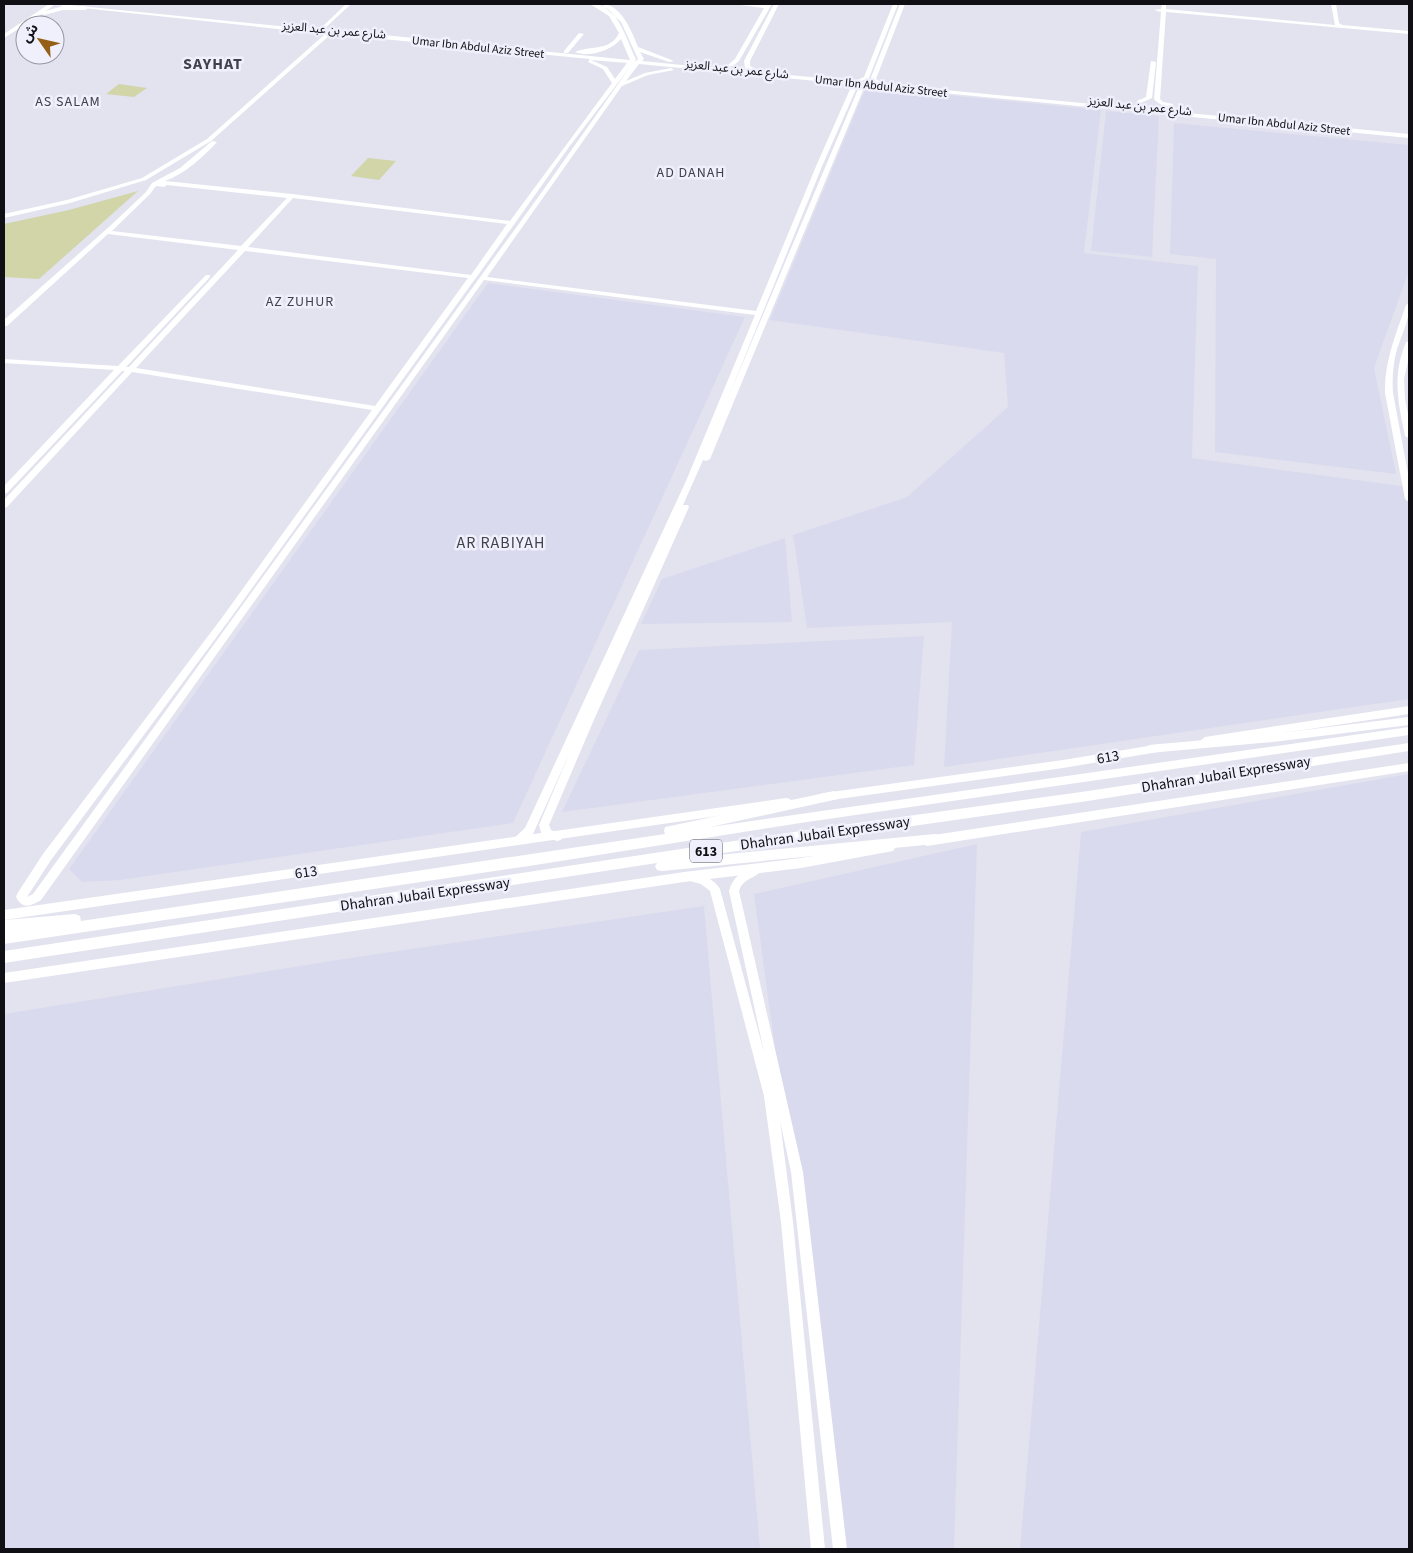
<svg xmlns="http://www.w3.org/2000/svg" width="1413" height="1553" viewBox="0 0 1413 1553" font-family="'Source Sans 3','Noto Sans Arabic',sans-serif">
	<rect width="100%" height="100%" fill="#e2e3ef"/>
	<path fill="#dadaee" d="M 866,87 L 1101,110 L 1084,253 L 1198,266 L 1192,458 L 1409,487 L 1409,699 L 944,767 L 952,622 L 807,628 L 793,535 L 907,497 L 1008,407 L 1004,353 L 770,320 Z
		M 1106,111 L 1159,116 L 1152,257 L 1091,251 Z
		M 1174,123 L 1409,145 L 1409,271 L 1374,368 L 1396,474 L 1215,452 L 1216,259 L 1170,254 Z
		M 488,283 L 745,317 L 513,823 L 120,880 L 82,882 L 69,869 Z
		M 785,538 L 792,622 L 641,624 L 662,579 Z
		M 924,636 L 914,765 L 562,812 L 639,650 Z
		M 1409,774 L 1409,1549 L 1020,1549 L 1081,832 Z
		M 977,844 L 954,1549 L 843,1549 L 754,894 Z
		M 704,906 L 760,1549 L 4,1549 L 4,1014 L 337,960 Z"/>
	<path fill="#d1d5a8" d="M 119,84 L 147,88 L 134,97 L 106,94 Z
		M 368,158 L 396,161 L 379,180 L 351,176 Z
		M 138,191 L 39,279 L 4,277 L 4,224 L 69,210 Z"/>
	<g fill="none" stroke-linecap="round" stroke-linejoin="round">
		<path fill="#fff" fill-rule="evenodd" d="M 45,4 L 60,4 L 319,30 L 346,4 L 351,4 L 324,29 L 630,60 L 621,39 C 612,50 589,58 575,52 C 590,45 610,52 619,33 L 609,16 L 590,4 C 618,2 626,40 636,59 L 635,61 L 636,61 L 638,59 L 621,22 L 601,4 C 621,3 632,32 638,47 L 674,61 L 669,62 L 640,52 L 644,59 L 642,61 L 753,72 L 745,68 L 744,61 L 774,4 L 779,4 L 750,61 L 750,66 L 758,70 L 758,72 L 854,81 L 864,77 L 893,4 L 898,4 L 869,78 L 859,82 L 876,83 L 870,80 L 900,4 L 905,4 L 876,79 L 881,82 L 881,84 L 1409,134 L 1409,138 L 870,86 L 864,88 L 710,459 L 706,461 L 703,460 L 683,505 L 688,505 L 689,507 L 593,722 L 549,825 L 551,830 L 561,834 L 562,837 L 561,840 L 557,841 L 542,836 L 539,825 L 570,752 L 533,834 L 516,845 L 512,844 L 511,841 L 525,828 L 686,481 L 755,315 L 484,280 L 41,900 C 30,906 23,910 16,897 L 17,894 L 43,854 L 221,619 L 372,410 L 132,372 L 7,507 L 4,508 L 4,500 L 125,371 L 122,371 L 7,493 L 4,493 L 4,486 L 114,370 L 4,363 L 4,359 L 118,366 L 206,275 L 210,275 L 210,277 L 126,367 L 129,367 L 238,250 L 108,234 L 7,326 L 4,326 L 4,320 L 110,226 L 146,192 L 152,183 L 180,168 L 212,141 L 217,142 C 203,157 185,174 165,181 L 292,194 L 510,221 L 612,83 L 603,69 L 588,62 L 590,59 L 331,34 L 211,141 L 146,180 L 70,203 L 4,218 L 4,214 L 67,200 L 142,178 L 207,139 L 325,34 ZM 591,60 L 627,63 L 615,79 L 607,67 ZM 639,64 L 847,84 L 851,87 L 817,164 L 756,311 L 487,277 L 622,86 L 648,75 L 674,70 L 671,68 L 645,73 L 626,81 ZM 630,67 L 544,189 L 33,894 L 27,897 L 51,860 L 227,623 L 475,279 L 476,278 L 569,147 ZM 855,85 L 861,85 L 859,87 L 728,398 L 823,164 L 857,87 ZM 167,185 L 287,198 L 241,246 L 112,231 L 150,194 L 156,186 L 164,187 ZM 293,198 L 507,224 L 471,275 L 248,247 ZM 245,251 L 468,278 L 375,406 L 136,368 Z
			M 733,4 L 766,5 L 767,4 L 772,4 L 739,61 C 732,67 728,69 719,68 L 719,66 L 728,65 L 735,59 L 764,8 Z
			M 1162,4 L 1166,4 L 1166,9 L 1335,25 L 1331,4 L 1336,4 L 1339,23 L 1342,25 L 1409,31 L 1409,34 L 1166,12 L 1160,99 L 1163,102 L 1173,104 L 1173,106 C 1166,107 1159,105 1154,99 L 1161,12 L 1154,10 L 1161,9 Z
			M 579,33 L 584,34 L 568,53 L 564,53 L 564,51 Z
			M 1151,61 L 1156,62 L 1152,98 L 1141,103 L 1137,103 L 1137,101 L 1146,97 Z
			M 1409,303 C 1410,319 1402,334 1397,349 C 1393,364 1392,378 1393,393 L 1409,479 L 1409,502 L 1405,499 L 1385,393 C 1384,362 1396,334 1406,305 Z
			M 1406,342 L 1409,342 L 1409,357 L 1404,379 L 1405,399 L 1409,419 L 1409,438 L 1405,436 C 1398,402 1392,376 1406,342 Z
			M 757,866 L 761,867 L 762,870 C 755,879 743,878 739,891 L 803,1172 L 847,1549 L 833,1549 L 791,1172 L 780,1121 L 793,1222 L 825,1549 L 811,1549 L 781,1222 L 764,1096 L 710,891 L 701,884 L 686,880 L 685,877 L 686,874 C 699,871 714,879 720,889 L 764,1052 L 729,891 C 733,876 743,871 757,866 Z"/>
		<path fill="#fff" fill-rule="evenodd" d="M 49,4 L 55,4 L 46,11 L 63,6 L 85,6 L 88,8 L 85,10 L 63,10 L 44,15 L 42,14 L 4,38 L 4,34 Z
			M 1409,706 L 1409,714 L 1205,745 L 1200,741 L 1205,737 Z
			M 1160,744 L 1166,748 L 1164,751 L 1063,768 L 824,801 L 820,800 L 818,797 L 820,794 L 824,793 L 1063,760 Z
			M 1409,763 L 1409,771 L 927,846 L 923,844 L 921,841 L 923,838 L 927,836 Z
			M 786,798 L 790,799 L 792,802 L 790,805 L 786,806 L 4,920 L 4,910 Z
			M 889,843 L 893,845 L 895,848 L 893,851 L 801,868 L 684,882 L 4,983 L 4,973 L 684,872 L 801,858 Z"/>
		<path fill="#fff" fill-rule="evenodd" d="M 1409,717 L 1409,725 L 1273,742 L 1149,753 L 1143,749 L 1149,745 L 1273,734 Z
			M 1409,727 L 1409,735 L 807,822 L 529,866 L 4,944 L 4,932 L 16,931 L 4,932 L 4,920 L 75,914 L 80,916 L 81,921 L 665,834 L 664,831 L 665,827 L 670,826 L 834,791 L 838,793 L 840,796 L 838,799 L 710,827 Z
			M 1409,743 L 1409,751 L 1081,802 L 688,858 L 935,834 L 940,835 L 942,839 L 940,843 L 935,844 L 662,871 L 657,870 L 655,866 L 657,863 L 4,963 L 4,951 L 814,829 L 1081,792 Z"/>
	</g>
	<g text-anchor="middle" stroke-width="5" stroke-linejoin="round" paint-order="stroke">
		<g font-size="12" fill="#101014" stroke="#eff0fc">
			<text transform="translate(334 30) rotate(5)" y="4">شارع عمر بن عبد العزيز</text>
			<text transform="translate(478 47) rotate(6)" y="4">Umar Ibn Abdul Aziz Street</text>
			<text transform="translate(737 69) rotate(6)" y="4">شارع عمر بن عبد العزيز</text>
			<text transform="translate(881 86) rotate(6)" y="4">Umar Ibn Abdul Aziz Street</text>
			<text transform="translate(1140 106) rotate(6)" y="4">شارع عمر بن عبد العزيز</text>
			<text transform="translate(1284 124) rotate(6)" y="4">Umar Ibn Abdul Aziz Street</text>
		</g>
		<g font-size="14" letter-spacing="1" fill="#41414b" stroke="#eff0fc">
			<text x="68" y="106">AS SALAM</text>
			<text x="691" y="177">AD DANAH</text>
			<text x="300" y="306">AZ ZUHUR</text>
		</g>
		<rect fill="#eff0fc" stroke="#53535a" stroke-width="1" x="690" y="839.5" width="32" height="23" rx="4"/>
		<g font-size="14" font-weight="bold" fill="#101014">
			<text x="706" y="856">613</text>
		</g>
		<g font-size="15" fill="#101014" stroke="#eff0fc">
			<text transform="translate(1108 757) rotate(-10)" y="5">613</text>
			<text transform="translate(1226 774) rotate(-9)" y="5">Dhahran Jubail Expressway</text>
			<text transform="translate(825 833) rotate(-8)" y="5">Dhahran Jubail Expressway</text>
			<text transform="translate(306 872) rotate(-8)" y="5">613</text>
			<text transform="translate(425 894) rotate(-8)" y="5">Dhahran Jubail Expressway</text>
		</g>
		<g font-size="16" font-weight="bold" letter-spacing="1" fill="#41414b" stroke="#eff0fc">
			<text x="213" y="69">SAYHAT</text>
		</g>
		<g font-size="16" letter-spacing="1" fill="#41414b" stroke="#eff0fc">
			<text x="501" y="548">AR RABIYAH</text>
		</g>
	</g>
	<rect width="1413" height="1553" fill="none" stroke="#101014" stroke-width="10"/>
	<g transform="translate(40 40) rotate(304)"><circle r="24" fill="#eff0fc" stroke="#96969f"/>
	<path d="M0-4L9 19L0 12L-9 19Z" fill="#955f17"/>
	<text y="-8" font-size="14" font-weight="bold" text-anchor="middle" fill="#101014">ش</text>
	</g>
</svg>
